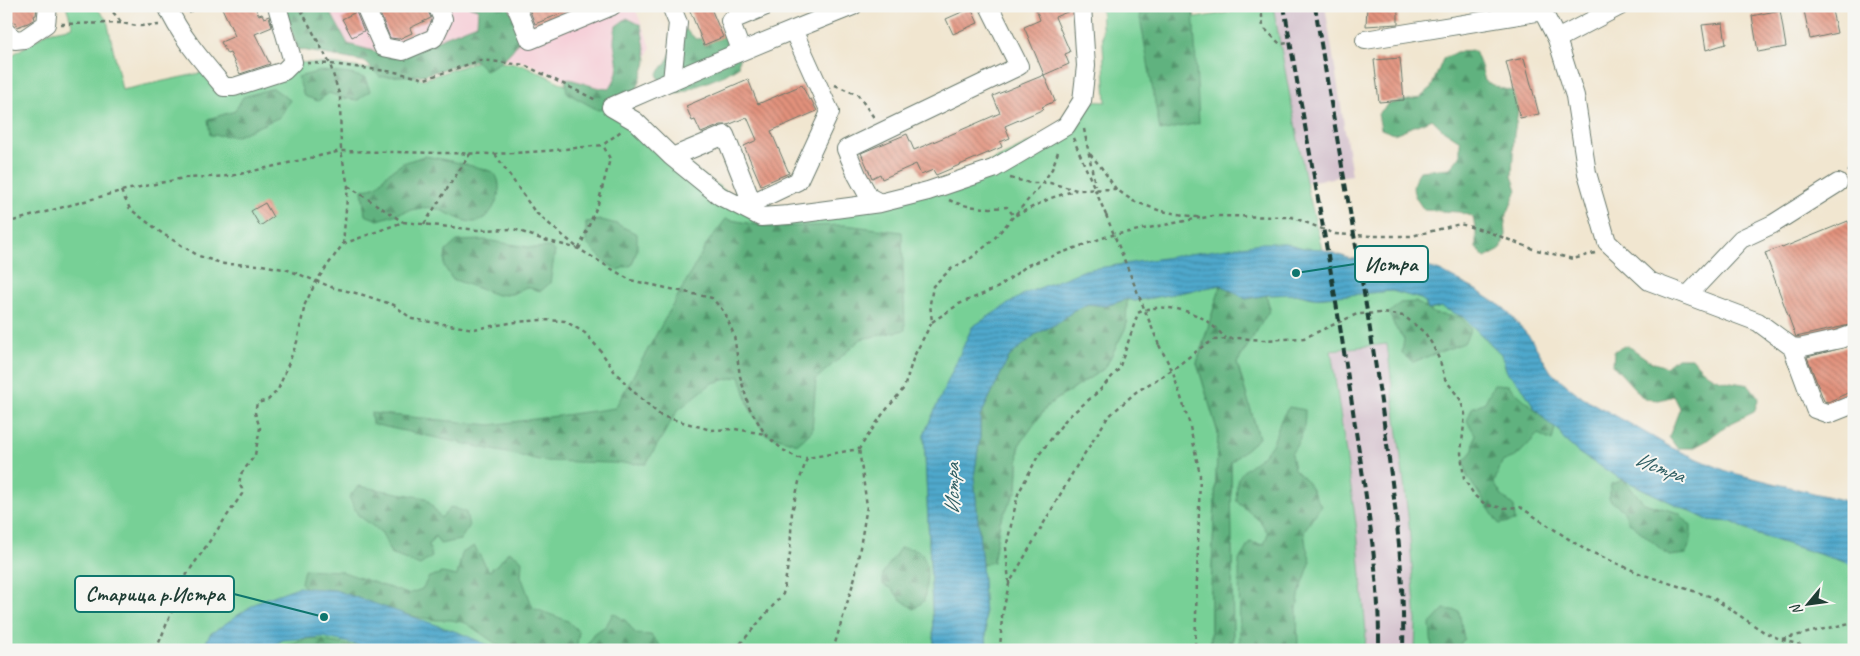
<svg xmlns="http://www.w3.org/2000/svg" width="1860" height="656" viewBox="0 0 1860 656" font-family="Caveat,sans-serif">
	<defs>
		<pattern id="forest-firs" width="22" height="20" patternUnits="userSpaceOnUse" patternTransform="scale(1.25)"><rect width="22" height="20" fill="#61b27f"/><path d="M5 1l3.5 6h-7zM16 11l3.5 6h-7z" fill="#4f9269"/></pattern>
		<pattern id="water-rules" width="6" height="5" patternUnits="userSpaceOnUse" patternTransform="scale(1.25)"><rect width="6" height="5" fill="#4fa8cc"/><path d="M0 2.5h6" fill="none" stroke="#418aa6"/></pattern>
		<pattern id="building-back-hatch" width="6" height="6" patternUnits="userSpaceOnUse" patternTransform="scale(1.25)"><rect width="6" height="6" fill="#e2917c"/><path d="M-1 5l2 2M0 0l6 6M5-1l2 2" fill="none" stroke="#b77866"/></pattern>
	</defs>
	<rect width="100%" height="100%" fill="#f6f6f2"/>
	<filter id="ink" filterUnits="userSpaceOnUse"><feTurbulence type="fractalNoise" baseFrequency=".02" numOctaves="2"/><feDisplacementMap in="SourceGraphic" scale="10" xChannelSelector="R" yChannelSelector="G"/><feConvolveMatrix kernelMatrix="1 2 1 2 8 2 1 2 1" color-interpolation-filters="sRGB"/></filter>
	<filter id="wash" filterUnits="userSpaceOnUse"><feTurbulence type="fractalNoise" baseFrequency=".0096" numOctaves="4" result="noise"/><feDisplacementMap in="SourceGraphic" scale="20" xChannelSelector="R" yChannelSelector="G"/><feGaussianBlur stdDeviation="1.12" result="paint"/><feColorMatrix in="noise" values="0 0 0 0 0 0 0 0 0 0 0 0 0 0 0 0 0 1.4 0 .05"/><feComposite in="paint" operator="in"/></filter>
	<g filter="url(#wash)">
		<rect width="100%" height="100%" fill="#f1e6d0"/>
		<path fill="#f6cfd8" d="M 317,6 L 634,6 L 651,47 L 634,90 L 607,100 L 525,62 L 482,58 L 425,74 L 345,59 Z"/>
		<path fill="#d1bdca" d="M 1273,6 L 1325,6 L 1352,175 L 1306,182 Z
			M 1387,343 L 1409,524 L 1416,621 L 1415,650 L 1365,650 L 1366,632 L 1357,530 L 1331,349 Z"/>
		<path fill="#77d096" stroke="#4b8665" d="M 66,6 L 95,6 L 107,20 L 122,90 L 210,71 L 224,87 L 293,62 L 330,64 L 395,72 L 424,79 L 481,60 L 524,65 L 611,107 L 761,217 L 928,191 L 1065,126 L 1082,101 L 1106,102 L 1101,6 L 1193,6 L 1195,18 L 1232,12 L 1231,6 L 1273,6 L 1306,182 L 1322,249 L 1303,248 L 1285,243 L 1085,270 L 924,434 L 934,650 L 6,650 L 6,59 L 48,32 L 73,27 Z
			M 1221,285 L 1197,363 L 1218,433 L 1211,589 L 1211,650 L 987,650 L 982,565 L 993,562 L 1000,521 L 1017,490 L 1019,445 L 1048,405 L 1105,368 L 1126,327 L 1127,299 L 1135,301 Z
			M 1392,291 L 1421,299 L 1425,302 L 1426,307 L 1431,310 L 1441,307 L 1463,317 L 1501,354 L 1507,372 L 1522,387 L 1534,407 L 1550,425 L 1559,430 L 1563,439 L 1580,454 L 1618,477 L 1708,520 L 1732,522 L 1755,534 L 1854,565 L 1854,650 L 1415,650 L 1416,621 L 1409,524 L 1387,344 L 1331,350 L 1357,530 L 1366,632 L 1365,650 L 1233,650 L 1231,462 L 1259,438 L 1237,363 L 1270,309 L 1266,295 L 1296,294 L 1313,298 Z"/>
		<path fill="url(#forest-firs)" stroke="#40785a" d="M 284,6 L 327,6 L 348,44 L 395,57 L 477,24 L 478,9 L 468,6 L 508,6 L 523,34 C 514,51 503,63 485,70 L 475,60 L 424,75 L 380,77 L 366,62 L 297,49 Z
			M 1138,6 L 1193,6 L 1199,123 L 1160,131 Z
			M 627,18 L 641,25 L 647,60 L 635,95 L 623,105 L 598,110 L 567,93 L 565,78 C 580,81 593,88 609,89 C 622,70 617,64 614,43 C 614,37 615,32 616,26 Z
			M 684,28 L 696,39 L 710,38 L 724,32 L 741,43 L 738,67 L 725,75 L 677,94 L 663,88 L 657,74 L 666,63 Z
			M 1475,51 L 1481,66 L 1485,81 L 1499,88 L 1513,91 L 1519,106 L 1514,134 L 1512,176 L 1517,190 L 1505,219 L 1506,235 L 1500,250 L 1485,258 L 1476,248 L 1476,232 L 1473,217 L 1459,212 L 1424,210 C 1412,193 1409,188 1420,171 L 1450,168 L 1460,156 L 1460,141 L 1443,130 L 1432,119 L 1394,134 L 1381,129 L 1378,114 L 1388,104 L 1420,98 L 1431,88 L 1443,59 L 1456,52 Z
			M 321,71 L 350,74 L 365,78 L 370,91 L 358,100 L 343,98 L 329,93 L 318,101 L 304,96 L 298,77 Z
			M 273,88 L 290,100 L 280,117 L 237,136 L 210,135 L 208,119 L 235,111 L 243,97 Z
			M 424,156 C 434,157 490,169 494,173 C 507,186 493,221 474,222 C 461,223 447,211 434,208 C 419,205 393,216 378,220 L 365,215 L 362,190 L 377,186 L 387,174 L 403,163 Z
			M 726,219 L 769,227 L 845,225 L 902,232 L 905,330 L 861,339 L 816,379 L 812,431 L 798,444 L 765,434 L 749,407 L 740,376 L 712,383 L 678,410 L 646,464 L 544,461 L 372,424 L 371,413 L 491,425 L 615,408 L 708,242 Z
			M 601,220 L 617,224 L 637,234 L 637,250 L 632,265 L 617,270 L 604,261 L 586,243 L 586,222 Z
			M 485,240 L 534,248 L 549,247 L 555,251 L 550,283 L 541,291 L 526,287 L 512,294 L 497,295 L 452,279 L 444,266 L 446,251 L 457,241 Z
			M 1221,285 L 1246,299 L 1266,295 L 1270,309 L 1237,363 L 1259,438 L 1231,462 L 1233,650 L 1211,650 L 1211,589 L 1218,433 L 1197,363 Z
			M 1127,299 L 1126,327 L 1105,368 L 1048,405 L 1019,445 L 1017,490 L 1000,521 L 993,562 L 982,565 L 974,477 L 980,437 L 980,417 L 1009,357 L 1036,334 L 1060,322 L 1074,310 L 1088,304 L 1106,306 Z
			M 1416,302 L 1435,314 L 1461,317 L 1471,329 L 1464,343 L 1413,362 L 1402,354 L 1404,339 L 1395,327 L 1389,313 L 1400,303 Z
			M 1627,345 L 1651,362 L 1666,367 L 1677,358 L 1692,358 C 1711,382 1721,380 1749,385 L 1759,398 L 1754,412 L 1727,425 L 1706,441 L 1693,448 L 1677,448 L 1669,437 L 1680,408 L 1674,396 L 1659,400 L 1644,399 L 1613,365 L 1614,351 Z
			M 1494,384 L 1508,385 L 1555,428 L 1552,441 L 1538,434 L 1517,456 L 1502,462 L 1494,483 L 1502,496 L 1514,506 L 1515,521 L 1499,524 L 1467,476 L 1464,461 L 1473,450 L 1475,434 L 1467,421 L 1472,408 L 1485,402 Z
			M 1289,407 L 1305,410 C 1305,429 1302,438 1291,454 L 1294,469 L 1307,481 L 1321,506 L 1304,531 L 1306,546 L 1311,561 L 1300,591 L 1297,608 L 1298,650 L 1240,650 L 1239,560 L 1250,542 L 1264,545 L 1268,533 L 1260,521 L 1237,502 C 1233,463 1253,471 1271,446 C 1276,439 1277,428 1281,420 C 1283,415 1286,411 1289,407 Z
			M 1624,480 L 1644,503 L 1679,513 L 1691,526 L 1691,540 L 1686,554 L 1669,556 L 1629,522 L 1623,510 L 1609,499 L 1611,484 Z
			M 358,486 L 426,498 L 441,518 L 451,507 L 466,512 L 469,527 L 460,540 L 440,544 L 435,536 L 429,545 L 432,557 L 420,565 L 391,554 L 382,533 L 358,515 L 349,497 Z
			M 474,546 L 489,571 L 500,562 L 509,551 L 522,560 L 521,576 L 533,608 L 568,621 L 579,632 L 576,650 L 541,650 L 536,646 L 524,650 L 505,650 L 466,623 L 451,620 L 436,620 L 362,608 L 311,594 L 301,583 L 304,569 L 340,571 L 408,594 L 422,589 L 429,577 L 442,573 L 457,576 L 462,553 Z
			M 900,548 C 905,548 916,548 920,552 C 931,565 926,586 924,601 L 914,609 L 900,599 L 891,588 L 883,585 L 883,573 Z
			M 1444,609 L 1459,611 L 1464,639 L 1456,650 L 1432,650 L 1430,624 Z
			M 613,613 L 626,621 L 636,634 L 651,635 L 662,648 L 662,650 L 586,650 L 586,647 L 593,634 L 606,626 Z
			M 310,638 L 372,650 L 269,650 Z"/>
		<path fill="url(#water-rules)" stroke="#377280" d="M 1261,243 L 1285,243 L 1303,248 L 1322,249 L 1351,259 L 1369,257 L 1381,261 L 1395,258 L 1405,263 L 1422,265 L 1440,271 L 1476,290 L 1504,308 L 1531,339 L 1551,372 L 1583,398 L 1625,421 L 1672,448 L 1729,472 L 1854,503 L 1854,565 L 1755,534 L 1732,522 L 1708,520 L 1618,477 L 1580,454 L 1563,439 L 1559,430 L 1550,425 L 1534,407 L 1522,387 L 1507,372 L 1501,354 L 1463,317 L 1441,307 L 1428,310 L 1425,302 L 1421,299 L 1392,291 L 1313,298 L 1296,294 L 1266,295 L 1246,299 L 1221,285 L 1135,301 L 1127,299 L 1106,306 L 1088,304 L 1074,310 L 1060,322 L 1036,334 L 1009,357 L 980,417 L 980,437 L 974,477 L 982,565 L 987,650 L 934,650 L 924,434 L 972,327 L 1024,294 L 1085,270 Z
			M 298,587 L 335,590 L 460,633 L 499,650 L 379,650 L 323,637 L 283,640 L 266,650 L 202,650 L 210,634 L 259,601 Z"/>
		<g id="blocks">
			<path fill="url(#building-back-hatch)" d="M 6,6 L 37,6 L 36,15 L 34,16 L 35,19 L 28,23 L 17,27 L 15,22 L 12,23 L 9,19 L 6,19 Z
				M 221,6 L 254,6 L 259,15 L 262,14 L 264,18 L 269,16 L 272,27 L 255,34 L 270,64 L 240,74 L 230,53 L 227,54 L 221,42 L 235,36 Z
				M 377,6 L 426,6 L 431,18 L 410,28 L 412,33 L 399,39 L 390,38 Z
				M 528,6 L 577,6 L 577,7 L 535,24 Z
				M 688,6 L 710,6 L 723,37 L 704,45 Z
				M 1035,6 L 1071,6 L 1072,10 L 1055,17 L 1070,52 L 1065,54 L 1069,64 L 1044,75 L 1024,27 L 1040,20 Z
				M 1367,6 L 1398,6 L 1398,24 L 1366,26 Z
				M 1803,6 L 1831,6 L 1837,33 L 1810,39 Z
				M 971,8 L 978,23 L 953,34 L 946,19 Z
				M 1780,10 L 1786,47 L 1758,52 L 1752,16 Z
				M 356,12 L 364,31 L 352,37 L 342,19 Z
				M 1723,23 L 1726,44 L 1706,50 L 1702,25 Z
				M 1400,58 L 1404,100 L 1379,102 L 1374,60 Z
				M 1524,58 L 1539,114 L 1520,118 L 1506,62 Z
				M 1044,75 L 1055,101 L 1042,107 L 1044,109 L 1005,126 L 1010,138 L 1000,142 L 1002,147 L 936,175 L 933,170 L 921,175 L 916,164 L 882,179 L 880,174 L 872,178 L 861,153 L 907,134 L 914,150 L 952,134 L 1000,113 L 993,96 Z
				M 748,79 L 758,104 L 802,85 L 809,100 L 811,99 L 817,111 L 771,131 L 789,173 L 761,185 L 744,146 L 757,140 L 747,117 L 728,125 L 721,125 L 701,133 L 695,120 L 692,121 L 686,106 Z
				M 265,203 L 273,217 L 260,226 L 251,211 Z
				M 1848,221 L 1854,236 L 1854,324 L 1796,337 L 1765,253 L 1781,247 L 1782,248 Z
				M 1854,345 L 1854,390 L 1828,402 L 1824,401 L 1807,357 Z"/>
		</g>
	</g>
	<g filter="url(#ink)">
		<use href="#blocks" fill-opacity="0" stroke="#68786b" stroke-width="1"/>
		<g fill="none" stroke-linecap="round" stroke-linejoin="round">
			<defs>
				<path id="minor" d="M 167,6 C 180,36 203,62 224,87 L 234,87 L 284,71 L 293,62 L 277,6
					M 365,6 L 383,47 L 403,51 L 434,38 L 443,19 L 437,6
					M 516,6 L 530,40 L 612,6
					M 671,6 L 678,23 L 672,81
					M 1540,6 L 1557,39 L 1575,96 L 1587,173 L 1607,242 L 1649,281 L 1758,322 L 1792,347 L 1799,348 L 1840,339 L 1854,334
					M 793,30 L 830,112 L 798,181 L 752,203 L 725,135 L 672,157 L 635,121 L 611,107 C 691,72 772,38 853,6
					M 6,32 L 15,40 L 24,39 L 46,24 L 48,6
					M 1557,39 L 1620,6
					M 1365,40 L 1543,11
					M 741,50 L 730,21 L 766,6
					M 672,157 L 720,196 L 761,217 L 789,215 L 880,203 L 928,191 L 993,169 L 1066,126 L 1082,101 L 1086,66 L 1082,6
					M 880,203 L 869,197 L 857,175 L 846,149 L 1019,66 L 989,6
					M 1688,295 L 1741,239 L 1773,224 L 1838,183
					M 1792,347 L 1815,409 L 1829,414 L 1854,404"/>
			</defs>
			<use href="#minor" stroke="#68786b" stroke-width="20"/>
			<path stroke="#68786b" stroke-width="2.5" stroke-dasharray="4 4" stroke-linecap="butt" d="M 108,6 L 122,23 L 137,26 L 159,25
				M 1261,6 L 1263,27 L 1280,44 L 1290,43
				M 189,13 L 199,6
				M 61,24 L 122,23
				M 307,63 L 330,64 L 395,72 L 425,79 L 481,60 L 524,65 L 598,101
				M 835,85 L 858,95 L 875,119
				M 1084,129 L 1095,185
				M 1073,138 L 1106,215
				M 495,154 L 535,212 L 579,249 L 598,204 L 610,159 L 603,145
				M 1090,154 L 1101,167 L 1116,189
				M 1848,172 L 1854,165
				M 1010,178 L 1030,183 L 1050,183 L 1077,190 L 1116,189 L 1133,201 L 1161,211 L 1202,218 L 1213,216 L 1292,217 L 1335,234 L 1371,236 L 1412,236 L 1460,224 L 1486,231 L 1533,249 L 1573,259 L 1595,253
				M 348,186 L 403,222
				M 121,191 L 130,209 L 163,234 L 199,256 L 224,264 L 262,265 L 288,270 L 334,288 L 360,294 L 394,305 L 412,319 L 474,329 L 516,322 L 542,320 L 565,321 L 585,333 L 600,350 L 614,371 L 634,392 L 661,416 L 711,430 L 735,429 L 765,434
				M 949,200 C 966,208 988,209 1007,207 L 1014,216 L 1051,198 L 1076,190
				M 6,223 L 121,191 L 184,178 L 231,176 L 341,151 L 495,154 L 546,151 L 603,145 L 621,131
				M 424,224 L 470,154
				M 343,244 L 403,222 L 478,230 L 514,229 L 541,239 L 579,249 L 630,280 L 712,298 L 725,313 L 734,335 L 740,376 L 749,407 L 765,434 L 783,450 L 798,458 L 807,458
				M 932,322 L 959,304 L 997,288 L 1028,265 L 1108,236 L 1200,218
				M 1159,345 L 1172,370 L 1189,422 L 1200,475 L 1195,650
				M 1009,583 L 1006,548 L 1018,494 L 1038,456 L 1067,418 L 1098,392 L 1119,369 L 1138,313 C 1156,303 1184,308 1202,318 C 1211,323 1219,332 1226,338
				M 1782,639 L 1854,622
				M 156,650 L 187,574 L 242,494 L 242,489 L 239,483 L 241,474 L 255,455 L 260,428 L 255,413 L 257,403 L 268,400 L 278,390 L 297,342 L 305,304 L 317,280 L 343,244 L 348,186 L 341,151 L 340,97 L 330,64 L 299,6
				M 735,650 L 783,594 L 790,554 L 792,512 L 799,482 L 807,458 L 859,449 L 882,415 L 904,388 L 914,356 L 932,322 L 930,304 L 933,286 L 951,269 L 971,258 L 992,241 L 1042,184 L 1052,169 L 1059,149
				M 833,650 L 855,577 L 867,506 L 859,449
				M 1000,650 L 1002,616 L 1009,584 L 1076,467 L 1108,417 L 1136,392 L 1172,370 L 1202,347 L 1214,340 L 1238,338 L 1263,340 L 1304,338 L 1357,314 L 1383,313 L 1404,316 L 1425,333 L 1432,344 L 1440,361 L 1445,379 L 1460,399 L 1465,414 L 1461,453 L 1464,479 L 1475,496 L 1486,505 L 1504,508 L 1520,507 L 1584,549 L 1641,574 L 1712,597 L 1764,632 L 1780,639 L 1817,650"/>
			<use href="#minor" stroke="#fff" stroke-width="18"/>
			<path stroke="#1f3d34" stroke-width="4" stroke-dasharray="8 4" stroke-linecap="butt" d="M 1284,6 C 1308,148 1336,289 1356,432 C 1367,502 1380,579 1379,650
				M 1315,6 C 1336,141 1363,274 1382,409 C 1393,488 1405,569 1403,650"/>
			<path stroke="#68786b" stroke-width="2.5" stroke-dasharray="4 4" stroke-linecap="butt" d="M 1106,215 L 1159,345"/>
		</g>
	</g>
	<g text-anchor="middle" stroke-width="4" stroke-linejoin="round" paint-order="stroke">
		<g font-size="21" font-style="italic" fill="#2d5d62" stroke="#f6f6f2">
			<text transform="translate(1660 467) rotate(21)" y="7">Истра</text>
			<text transform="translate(952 489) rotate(-90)" y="7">Истра</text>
		</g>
	</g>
	<path fill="none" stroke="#0f766e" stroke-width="2" d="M1296 273L1355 264M324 617L234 594"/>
	<g fill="#0f766e" stroke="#f6f6f2" stroke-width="2">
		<circle cx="1296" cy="273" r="5"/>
		<circle cx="324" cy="617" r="5"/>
	</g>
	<g fill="#f6f6f2" stroke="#0f766e" stroke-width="2">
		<rect x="1355" y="246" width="73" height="36" rx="5"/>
		<rect x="75" y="576" width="159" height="36" rx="5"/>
	</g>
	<g font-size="21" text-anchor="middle" font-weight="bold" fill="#1f3d34">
		<text x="1391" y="271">Истра</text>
		<text x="155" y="601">Старица р.Истра</text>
	</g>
	<rect width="1860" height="656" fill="none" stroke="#f6f6f2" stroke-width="25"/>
	<g transform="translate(1808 604) rotate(241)" stroke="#f6f6f2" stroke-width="4" paint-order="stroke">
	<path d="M0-4L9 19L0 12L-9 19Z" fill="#1f3d34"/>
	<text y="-8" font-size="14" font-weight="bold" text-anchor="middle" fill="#1f3d34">N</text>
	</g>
</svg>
